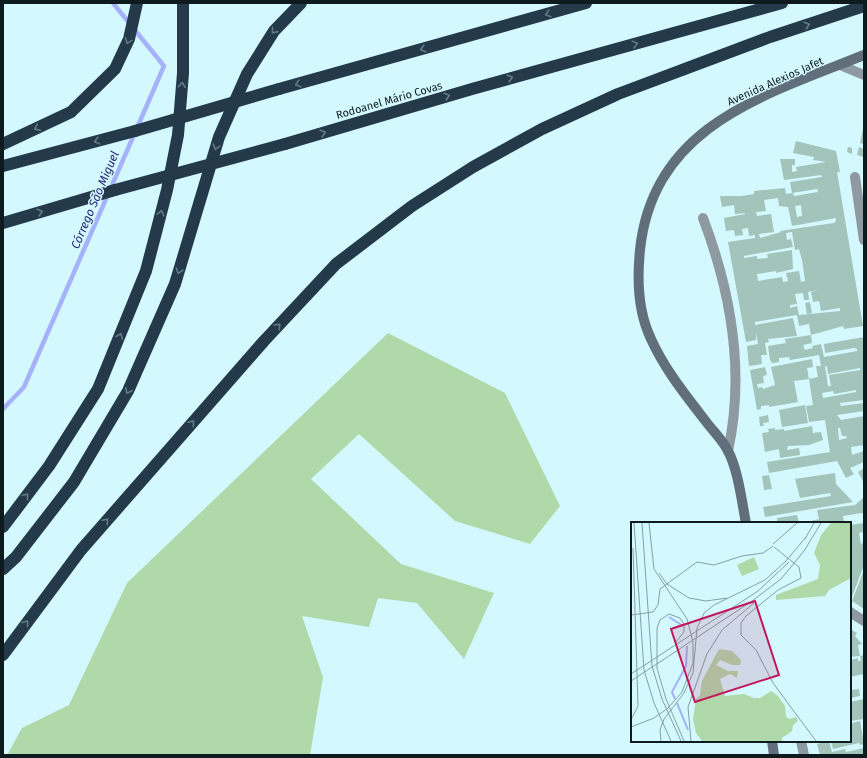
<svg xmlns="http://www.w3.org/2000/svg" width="867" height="758" viewBox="0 0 867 758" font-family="'Fira Sans',sans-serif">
	<rect width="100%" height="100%" fill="#d3f8fe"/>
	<path fill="#b0d9aa" d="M 388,333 L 505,393 L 560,506 L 530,544 L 455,521 L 359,434 L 311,479 L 401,564 L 494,593 L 464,659 L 417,603 L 378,598 L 369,627 L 302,616 L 323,677 L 310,755 L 7,755 L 22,728 L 69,705 L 127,583 Z"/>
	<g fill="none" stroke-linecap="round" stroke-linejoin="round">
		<path stroke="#a5b2fb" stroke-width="4.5" d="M 3,409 L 24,387 L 164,66 L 113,3"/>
	</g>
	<path fill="#a2c4ba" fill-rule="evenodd" d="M 863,129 L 864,129 L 864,144 L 860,143 Z
		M 796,141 L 836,151 L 840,172 L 837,172 L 863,326 L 844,329 L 843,326 L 811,335 L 809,324 L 799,326 L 797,315 L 755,322 L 755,325 L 793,318 L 797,336 L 768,339 L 769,342 L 765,343 L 767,355 L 761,355 L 762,364 L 749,366 L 747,346 L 758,344 L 756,333 L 756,340 L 746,342 L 728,242 L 755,238 L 755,235 L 749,236 L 748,228 L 742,229 L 743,235 L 735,236 L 734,230 L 726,231 L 724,218 L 745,214 L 745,213 L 735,214 L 734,205 L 722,207 L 720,196 L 742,196 L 754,194 L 754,191 L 785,188 L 786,194 L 793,193 L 794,196 L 818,192 L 817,189 L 792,193 L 790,182 L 822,177 L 821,175 L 784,180 L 780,159 L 795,159 L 795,165 L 792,165 L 792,172 L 797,171 L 796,167 L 826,162 L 813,160 L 814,157 L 793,153 ZM 778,198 L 779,206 L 788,207 L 792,226 L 836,218 L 836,221 L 834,223 L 780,231 L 781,232 L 760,238 L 759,234 L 774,232 L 771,214 L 757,216 L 756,212 L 766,211 L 764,200 ZM 801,205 L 802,216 L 797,217 L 795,206 ZM 792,232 L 795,250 L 799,249 L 802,260 L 805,281 L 801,282 L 799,271 L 786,273 L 788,281 L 783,282 L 782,277 L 758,281 L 757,274 L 776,271 L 776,273 L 793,269 L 792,250 L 767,254 L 768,258 L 757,259 L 757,256 L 744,258 L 744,256 L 793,247 L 791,239 L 787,240 L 786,233 ZM 818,290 L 811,292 L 813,302 L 819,301 L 821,311 L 840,308 L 840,311 L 799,315 L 797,306 L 790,308 L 790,305 L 797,304 L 795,294 L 803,293 L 804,300 L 809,300 L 808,292 Z
		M 848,147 L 852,148 L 852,154 L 847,152 Z
		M 859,147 L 864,149 L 864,157 L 857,155 Z
		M 810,302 L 812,313 L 807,314 L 805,303 Z
		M 811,335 L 812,343 L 803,345 L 805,350 L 813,348 L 812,346 L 821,344 L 824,357 L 857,351 L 857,349 L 854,348 L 825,353 L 824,344 L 864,337 L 864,400 L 840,403 L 841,406 L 864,403 L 864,411 L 837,415 L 841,420 L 864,416 L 864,445 L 851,447 L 852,455 L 864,451 L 864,462 L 850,468 L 854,474 L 846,478 L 837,461 L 769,473 L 767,462 L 830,452 L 825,420 L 809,422 L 806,406 L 813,405 L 809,379 L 818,377 L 816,366 L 821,366 L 819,355 L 790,360 L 789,357 L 779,358 L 779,362 L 772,363 L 770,360 L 768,346 L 786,343 L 785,339 ZM 827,366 L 828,374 L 860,368 L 860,370 L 829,375 L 831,386 L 828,386 L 825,367 ZM 856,390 L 856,392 L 823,398 L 822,393 L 833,391 L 834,394 ZM 838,428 L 840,428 L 842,436 L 846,436 L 847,438 L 839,440 Z
		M 812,359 L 813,367 L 807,368 L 809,379 L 794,381 L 798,402 L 769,407 L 769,405 L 761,406 L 761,409 L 757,410 L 750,370 L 765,367 L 767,375 L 763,376 L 764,383 L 757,384 L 758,388 L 762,387 L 763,389 L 775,385 L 771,367 Z
		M 805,405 L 808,423 L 782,427 L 779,410 Z
		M 768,415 L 769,422 L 763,423 L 764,426 L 760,426 L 759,417 Z
		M 812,426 L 813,433 L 821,432 L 823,440 L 809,445 L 788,446 L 787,450 L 799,448 L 800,455 L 780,458 L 779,449 L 765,452 L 762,433 L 769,432 L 768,429 L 775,428 L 775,430 L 784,429 L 784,431 Z
		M 864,468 L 864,483 L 858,472 Z
		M 835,473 L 836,484 L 853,502 L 765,517 L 763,507 L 831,496 L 830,493 L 800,498 L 795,479 Z
		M 769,475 L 772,489 L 764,490 L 762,476 Z
		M 864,497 L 864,514 L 862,513 L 843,516 L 844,523 L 802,523 L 819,519 L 817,510 L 855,505 Z
		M 797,515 L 799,523 L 777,523 L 777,518 Z
		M 864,523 L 864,532 L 859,533 L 861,545 L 864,540 L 864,565 L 850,602 L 850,525 Z
		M 864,570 L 864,609 L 852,601 Z
		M 850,629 L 857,633 L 855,636 L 862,644 L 858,645 L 860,656 L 850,657 Z
		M 864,655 L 864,674 L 850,677 L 850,660 L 858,658 L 858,661 L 861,661 L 860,656 Z
		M 859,689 L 860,696 L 850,698 L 850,690 Z
		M 864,699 L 864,719 L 850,721 L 850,702 Z
		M 860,721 L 864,744 L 860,745 L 859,743 L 833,749 L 831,741 L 850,741 L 850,726 L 852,725 L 852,723 Z
		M 829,741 L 832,752 L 845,749 L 846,752 L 864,748 L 864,755 L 820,755 L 817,744 Z"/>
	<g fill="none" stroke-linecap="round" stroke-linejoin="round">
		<path stroke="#8e99a1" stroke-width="10" d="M 840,65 L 864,75
			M 855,177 L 864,240
			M 703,218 C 731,292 745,373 728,451
			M 850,612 L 864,621
			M 801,741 L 804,755"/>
		<path stroke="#606f7b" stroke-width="10" d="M 746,523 C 742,503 738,469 728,451 C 722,439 711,429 704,419 C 684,393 664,368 651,339 C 638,312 637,279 640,250 C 653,125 765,95 864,55
			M 772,741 L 774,755"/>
		<path stroke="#243949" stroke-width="12" d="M 279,89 L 586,3
			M 3,144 L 71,112 L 115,69 L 129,39 L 137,3
			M 285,144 L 472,89 L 782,3
			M 3,166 L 135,131
			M 3,223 L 115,190
			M 3,527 L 49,466 L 98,389 L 146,271 L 167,190 L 178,135 L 183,73 L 183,3
			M 3,569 L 16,557 L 74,482 L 128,391 L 175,284 L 219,137 L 247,74 L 274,31 L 301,3
			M 3,655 L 81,550 L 264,341 L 336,264 L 412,206 L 473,167 L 542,129 L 618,94 L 770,37 L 864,6"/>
		<path stroke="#243949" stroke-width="12" d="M 135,131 L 279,89
			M 115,190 L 285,144"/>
	</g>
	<defs><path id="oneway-chevron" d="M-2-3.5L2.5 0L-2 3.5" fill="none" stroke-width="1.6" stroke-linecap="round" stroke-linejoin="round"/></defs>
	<g stroke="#617c88">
		<use href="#oneway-chevron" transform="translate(548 14) rotate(164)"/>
		<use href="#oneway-chevron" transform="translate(807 25) rotate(-18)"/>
		<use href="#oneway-chevron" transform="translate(274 31) rotate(129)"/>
		<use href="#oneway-chevron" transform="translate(128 41) rotate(111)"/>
		<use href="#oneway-chevron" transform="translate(635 44) rotate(-15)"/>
		<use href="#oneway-chevron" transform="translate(423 49) rotate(164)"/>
		<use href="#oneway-chevron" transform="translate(510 78) rotate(-15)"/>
		<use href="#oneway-chevron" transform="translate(298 84) rotate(164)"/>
		<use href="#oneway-chevron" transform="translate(182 85) rotate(-85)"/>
		<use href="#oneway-chevron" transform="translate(447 96) rotate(-16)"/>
		<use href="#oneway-chevron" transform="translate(37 128) rotate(154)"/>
		<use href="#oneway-chevron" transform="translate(323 133) rotate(-16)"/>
		<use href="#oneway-chevron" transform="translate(97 141) rotate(165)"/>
		<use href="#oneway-chevron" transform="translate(216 147) rotate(107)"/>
		<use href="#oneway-chevron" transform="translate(40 212) rotate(-17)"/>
		<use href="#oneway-chevron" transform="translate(161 213) rotate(-75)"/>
		<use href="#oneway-chevron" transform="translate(179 271) rotate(107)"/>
		<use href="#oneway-chevron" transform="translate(278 326) rotate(-47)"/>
		<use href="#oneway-chevron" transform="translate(120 336) rotate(-68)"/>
		<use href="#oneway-chevron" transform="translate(128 391) rotate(117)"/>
		<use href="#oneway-chevron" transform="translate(192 423) rotate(-49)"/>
		<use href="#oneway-chevron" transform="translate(26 496) rotate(-53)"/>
		<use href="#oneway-chevron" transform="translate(106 521) rotate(-49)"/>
		<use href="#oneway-chevron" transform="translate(26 623) rotate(-53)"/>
	</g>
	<g text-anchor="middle" stroke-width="3" stroke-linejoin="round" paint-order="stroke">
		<g font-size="11" fill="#0e1b1e" stroke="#d3f8fe">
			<text transform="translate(775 81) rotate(-24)" y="4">Avenida Alexios Jafet</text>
			<text transform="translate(389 100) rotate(-16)" y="4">Rodoanel Mário Covas</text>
		</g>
		<g font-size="12" font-style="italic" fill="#242475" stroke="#d3f8fe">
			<text transform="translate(95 200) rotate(-67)" y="4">Córrego São Miguel</text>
		</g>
	</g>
	<g transform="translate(631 522)">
		<rect width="220" height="220" fill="#d3f8fe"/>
		<path d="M 200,1 L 220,1 L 220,56 L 198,68 L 194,74 L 145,78 L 145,73 L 187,57 L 189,43 L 183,31 L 190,13 ZM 123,35 L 128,47 L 111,54 L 106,43 ZM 88,127 L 101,129 L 110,138 L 109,143 L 101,143 L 89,138 L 85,143 L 97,149 L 107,149 L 106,156 L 99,152 L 89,157 L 94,174 L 113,172 L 123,176 L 129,176 L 140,169 L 147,174 L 154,184 L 155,194 L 158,197 L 165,195 L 167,199 L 162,203 L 161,209 L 151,216 L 151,219 L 71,219 L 65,211 L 62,197 L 65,177 L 69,173 L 71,159 Z" fill="#b0d9aa"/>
		<path fill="none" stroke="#a5b2fb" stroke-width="2" d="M 38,95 L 52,104M 44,177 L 41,170 L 55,144 L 56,124M 46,181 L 57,208"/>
		<path fill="none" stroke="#84a0a4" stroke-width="1" d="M 3,1 L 13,148 L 23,181 L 40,219M 11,1 L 21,144 L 31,177 L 50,219M 174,17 L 183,1M 142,22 L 166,1M 143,25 L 168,45 L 170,56 L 147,68 L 115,94 L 110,101 L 110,113 L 125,128 L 142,161 L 185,219M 28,51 L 36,62 L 58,76 L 75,79 L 96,76M 0,93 L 22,90 L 27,83 L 29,67 L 66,40 L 83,43 L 111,34 L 132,31 L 142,24M 44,121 L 53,110 L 53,102 L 49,96 L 38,92 L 29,98 L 26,106 L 26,146 L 35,177 L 53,219M 0,152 L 127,69 L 158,40M 0,159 L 121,79 L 150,57 L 173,29 L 190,1M 0,198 L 7,184 L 2,26M 0,205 L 23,196 L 37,186 L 51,170 L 62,141 L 62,120 L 56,97 L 23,47 L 18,1M 30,219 L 29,208 L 33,197 L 53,171 L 62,151 L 66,106 L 73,91 L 83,83 L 134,58 L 155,39 L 175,15M 60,219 L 57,185 L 76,132 L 91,108 L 123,81"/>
		<path fill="#c2185b" fill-opacity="0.15" stroke="#c2185b" stroke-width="2" d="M 124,79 L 148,153 L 64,180 L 40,107 Z"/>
		<rect width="220" height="220" fill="none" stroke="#0e1b1e" stroke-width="2"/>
	</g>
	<rect width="867" height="758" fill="none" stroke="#0e1b1e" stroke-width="8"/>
</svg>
